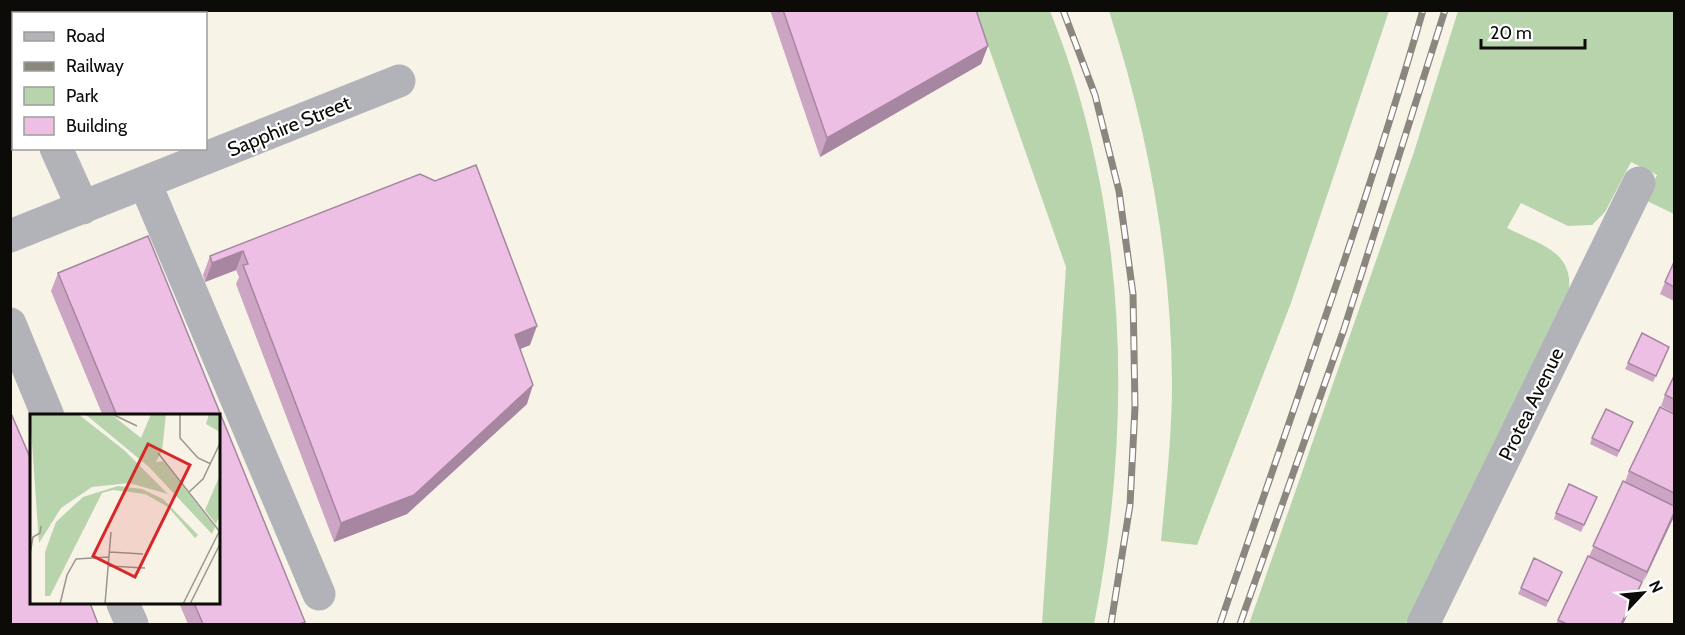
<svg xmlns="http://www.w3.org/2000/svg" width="1685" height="635" viewBox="0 0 1685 635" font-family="Cabin,sans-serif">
	<rect width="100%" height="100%" fill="#f8f3e7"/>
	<path fill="#b8d4ac" d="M 976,11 L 1050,11 C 1128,206 1134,420 1094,624 L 1042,624 L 1066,267 Z
		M 1109,11 L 1389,11 L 1291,303 L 1197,545 L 1161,541 C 1166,488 1172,435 1172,382 C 1171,255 1148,132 1109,11 Z
		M 1458,11 L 1674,11 L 1674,214 L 1645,200 L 1657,175 L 1631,162 L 1605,212 L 1592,225 L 1568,226 L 1521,203 L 1507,228 C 1536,243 1573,250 1569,289 L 1405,624 L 1249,624 L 1414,152 Z"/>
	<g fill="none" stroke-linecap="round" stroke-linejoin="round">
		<path stroke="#b2b3b8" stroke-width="33" d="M 10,49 L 14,56
			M 56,148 L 83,208
			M 145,183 L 319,594
			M 10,236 L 399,81
			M 10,324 L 48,416
			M 123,604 L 132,624
			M 1423,624 L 1639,183"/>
		<defs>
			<path id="rail" d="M 1063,10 L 1095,95 L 1119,191 L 1133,294 L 1135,407 L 1130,505 L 1111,624
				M 1220,624 C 1289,420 1363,218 1423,10
				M 1240,624 L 1344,329 L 1445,10"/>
		</defs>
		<use href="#rail" stroke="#8b877f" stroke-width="7"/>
		<use href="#rail" stroke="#fff" stroke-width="4.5" stroke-dasharray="14" stroke-linecap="butt"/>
	</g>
	<path fill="#cca4c4" d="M 86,10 L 101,10 L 100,14 L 87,14 Z
		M 770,10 L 976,10 L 988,46 L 981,64 L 820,157 Z
		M 420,174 L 530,345 L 520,349 L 527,404 L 407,514 L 334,542 L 236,284 L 239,277 L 236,270 L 205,282 L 203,275 L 210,256 Z
		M 148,236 L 305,622 L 304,624 L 188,624 L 179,603 L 219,603 L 219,416 L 103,416 L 51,291 L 58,273 Z
		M 1674,262 L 1674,301 L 1660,294 L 1665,282 Z
		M 1667,353 L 1653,382 L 1625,369 L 1628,363 Z
		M 1674,376 L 1674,413 L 1661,406 L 1665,395 Z
		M 1674,414 L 1674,514 L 1623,624 L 1556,624 L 1625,482 L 1629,471 Z
		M 1633,422 L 1617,457 L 1590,444 L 1592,438 Z
		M 1597,497 L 1581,532 L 1554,519 L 1556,513 Z
		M 1562,572 L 1546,607 L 1518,594 L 1521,588 Z"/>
	<path fill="#a686a0" d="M 95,10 L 101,10 L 100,14 L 90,14 L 91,12 Z
		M 988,46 L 981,64 L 820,157 L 827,138 Z
		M 243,251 L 236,270 L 205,282 L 212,263 Z
		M 537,326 L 530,345 L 508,354 L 515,335 Z
		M 533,385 L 527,404 L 407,514 L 334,542 L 341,523 Z
		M 1674,513 L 1673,519 L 1643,583 L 1647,572 Z
		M 1642,582 L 1638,594 L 1623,624 L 1621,624 Z"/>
	<path fill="#edbfe4" stroke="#a686a0" stroke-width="1.5" d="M 783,10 L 976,10 L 988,46 L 827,138 Z
		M 476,165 L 537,326 L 515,335 L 533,385 L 414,495 L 341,523 L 243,265 L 248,264 L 243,251 L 212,263 L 210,256 L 420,174 L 435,181 Z
		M 148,236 L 305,622 L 299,624 L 203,624 L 194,603 L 219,603 L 219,416 L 117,416 L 58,273 Z
		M 1674,262 L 1674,287 L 1665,282 Z
		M 1642,333 L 1669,347 L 1656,376 L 1628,363 Z
		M 1674,376 L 1674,399 L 1665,395 Z
		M 1660,407 L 1674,414 L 1674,493 L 1629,471 Z
		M 1606,409 L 1633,422 L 1619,451 L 1592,438 Z
		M 10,411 L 32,462 L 32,603 L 90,603 L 98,624 L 10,624 Z
		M 1623,481 L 1674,506 L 1674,513 L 1647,572 L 1593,546 Z
		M 1569,484 L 1597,497 L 1584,525 L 1556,513 Z
		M 1588,556 L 1642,582 L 1621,624 L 1567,624 L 1558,620 Z
		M 1534,558 L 1562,572 L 1548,601 L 1521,588 Z"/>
	<g text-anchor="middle" stroke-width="4.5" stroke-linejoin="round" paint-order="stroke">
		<g font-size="20" fill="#0d0b08" stroke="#fff">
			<text transform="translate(289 126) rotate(-22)" y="7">Sapphire Street</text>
			<text transform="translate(1531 404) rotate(-64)" y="7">Protea Avenue</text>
		</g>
	</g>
	<g transform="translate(30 414)">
		<rect width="190" height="190" fill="#f8f3e7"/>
		<path d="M 0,0 L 48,0 L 94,36 L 138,80 L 99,69 L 62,73 L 31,94 L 9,129 ZM 55,0 L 81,0 L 111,24 L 121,0 L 136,0 L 132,37 L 126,48 L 133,47 L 185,113 L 182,120 L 119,53 ZM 179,0 L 190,0 L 190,18 L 176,10 ZM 190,61 L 190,100 L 186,110 L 175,96 ZM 88,72 L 112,75 L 133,85 L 168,121 L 165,124 L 138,93 L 115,80 L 83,76 L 72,79 L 20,182 L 15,182 L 15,138 L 26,108 L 53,83 Z" fill="#b8d4ac"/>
		<path fill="none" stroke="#9a968e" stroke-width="1.5" d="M 82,0 L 107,12M 150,0 L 150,24 L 168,44 L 181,50M 128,39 L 190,118M 159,78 L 173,65 L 191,27M 80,138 L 113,140M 0,140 L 3,123 L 10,119 L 11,112M 79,152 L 115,154M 30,190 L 37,161 L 46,145 L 79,143M 75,190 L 81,118M 153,190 L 191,114M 160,190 L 191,128"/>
		<path fill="#d62828" fill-opacity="0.15" stroke="#d62828" stroke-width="3" d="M 118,30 L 160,51 L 105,163 L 63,142 Z"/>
		<rect width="190" height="190" fill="none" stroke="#0d0b08" stroke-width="3"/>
	</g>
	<rect width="1685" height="635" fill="none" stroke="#0d0b08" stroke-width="24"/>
	<rect x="12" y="12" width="195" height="138" fill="#ffffff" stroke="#9e9d9c" stroke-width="1.5"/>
	<rect x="24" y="32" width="30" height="9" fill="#b2b3b8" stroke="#9e9d9c" stroke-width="1.5"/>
	<text x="66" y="42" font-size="18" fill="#0d0b08">Road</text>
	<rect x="24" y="62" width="30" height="9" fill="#8b877f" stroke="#9e9d9c" stroke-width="1.5"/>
	<text x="66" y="72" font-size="18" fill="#0d0b08">Railway</text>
	<rect x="24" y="87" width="30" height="18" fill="#b8d4ac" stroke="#9e9d9c" stroke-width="1.5"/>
	<text x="66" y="102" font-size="18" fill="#0d0b08">Park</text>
	<rect x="24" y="117" width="30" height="18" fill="#edbfe4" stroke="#9e9d9c" stroke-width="1.5"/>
	<text x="66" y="132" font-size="18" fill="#0d0b08">Building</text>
	<g transform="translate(1643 593) rotate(64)" stroke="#ffffff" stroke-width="4.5" paint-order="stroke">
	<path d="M0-4.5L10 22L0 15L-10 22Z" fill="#0d0b08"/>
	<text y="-9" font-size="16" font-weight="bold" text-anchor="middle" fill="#0d0b08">N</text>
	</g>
	<path d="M1481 39v9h104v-9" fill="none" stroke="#0d0b08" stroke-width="3"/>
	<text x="1490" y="39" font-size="18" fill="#0d0b08" stroke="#ffffff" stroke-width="4.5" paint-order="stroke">20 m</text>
</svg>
